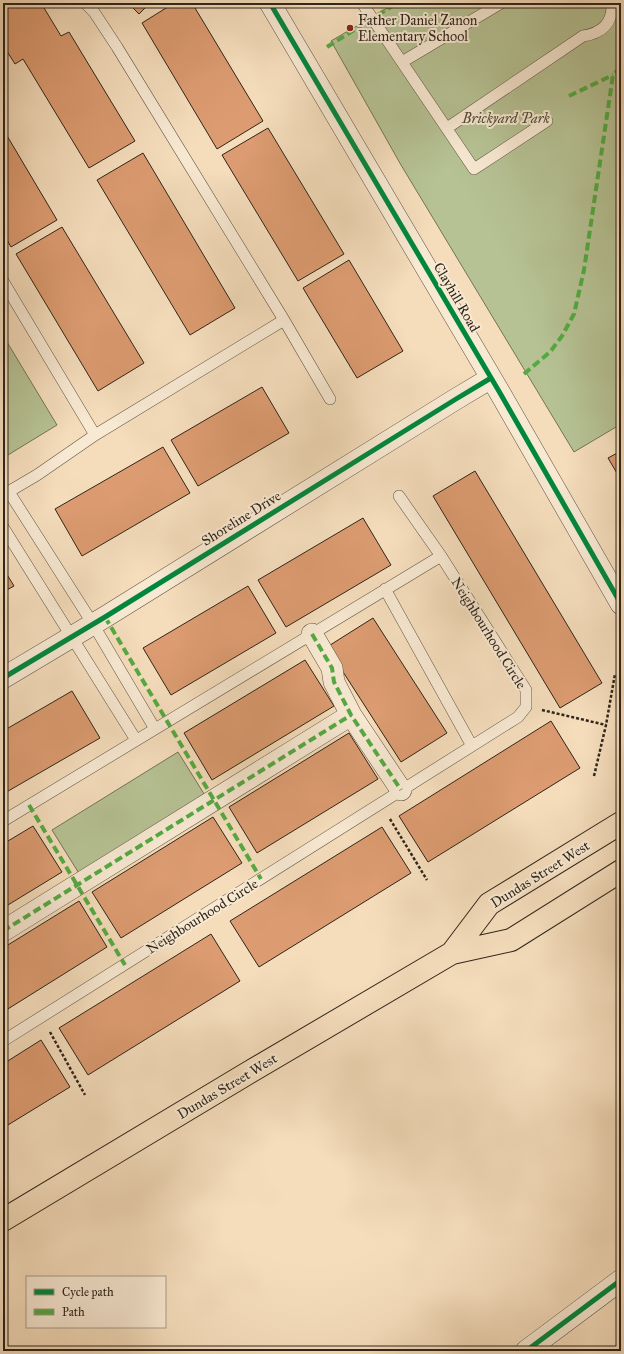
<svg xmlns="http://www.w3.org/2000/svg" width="624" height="1354" viewBox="0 0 624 1354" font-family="'IM FELL Great Primer',serif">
	<rect width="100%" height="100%" fill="#f5ddbc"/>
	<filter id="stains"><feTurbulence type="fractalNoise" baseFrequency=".005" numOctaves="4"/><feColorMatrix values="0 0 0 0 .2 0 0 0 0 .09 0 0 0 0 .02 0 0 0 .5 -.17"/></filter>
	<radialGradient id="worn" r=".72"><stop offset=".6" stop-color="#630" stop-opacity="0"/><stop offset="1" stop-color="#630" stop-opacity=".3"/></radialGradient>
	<path fill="#b6c294" stroke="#727457" d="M 396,3 L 621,3 L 621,424 L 574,452 L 401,165 L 331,41 Z
		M 7,342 L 57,425 L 3,458 L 3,345 Z
		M 178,752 L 206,797 L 80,875 L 52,830 Z"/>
	<path fill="#dc9b70" stroke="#2e251a" d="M 3,3 L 41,3 L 61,36 L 69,32 L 135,141 L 89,168 L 23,59 L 15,64 L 3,45 Z
		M 128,3 L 150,3 L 139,14 Z
		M 174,3 L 192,3 L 263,121 L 217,149 L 142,23 Z
		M 268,128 L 344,254 L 298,281 L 222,155 Z
		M 3,129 L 57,220 L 11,247 L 3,233 Z
		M 143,153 L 235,308 L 190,335 L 97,180 Z
		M 62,227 L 144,363 L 98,391 L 16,254 Z
		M 349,260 L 403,351 L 357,378 L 303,288 Z
		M 262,387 L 289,433 L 198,486 L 171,440 Z
		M 163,447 L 190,493 L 82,556 L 55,509 Z
		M 621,451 L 621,480 L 608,458 Z
		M 475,471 L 602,683 L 560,708 L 433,496 Z
		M 363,518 L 391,565 L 286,627 L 258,580 Z
		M 3,568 L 14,586 L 3,592 Z
		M 248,586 L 276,633 L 171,695 L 143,648 Z
		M 373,618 L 447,733 L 401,762 L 327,647 Z
		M 305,660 L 334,706 L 212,780 L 184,733 Z
		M 72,691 L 100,738 L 3,794 L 3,731 Z
		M 551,721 L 580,768 L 428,862 L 399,816 Z
		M 349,733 L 378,779 L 257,853 L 229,807 Z
		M 213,817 L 242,863 L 121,938 L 92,892 Z
		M 33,826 L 62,872 L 3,908 L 3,844 Z
		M 382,827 L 411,873 L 259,967 L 230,921 Z
		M 79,901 L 107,947 L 3,1012 L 3,948 Z
		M 211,934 L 240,981 L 88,1075 L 59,1028 Z
		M 41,1040 L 70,1087 L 3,1128 L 3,1064 Z"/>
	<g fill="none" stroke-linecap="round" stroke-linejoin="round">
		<defs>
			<path id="lane" d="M 85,3 L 94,12 L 117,47 L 284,320 L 330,399
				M 362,3 L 474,169 L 547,121
				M 402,62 L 501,3
				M 447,128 L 583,36 C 602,33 613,23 612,3
				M 3,281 L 95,435
				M 9,492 L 93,624 L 155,729
				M 3,495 L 37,475 L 95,435 L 284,320
				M 3,527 L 136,740
				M 385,589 L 472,746
				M 3,821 L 441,556
				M 3,1041 L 518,717 L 526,707 L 526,690 L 441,556 L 399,496"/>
			<path id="street" d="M 270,3 L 500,393 L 621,604
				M 312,634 L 332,668 L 334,682 L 351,715 L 401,790
				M 3,678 L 105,617 L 456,399 L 491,378
				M 3,931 L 351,715
				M 526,1351 L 621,1280"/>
			<path id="primary" d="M 452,953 L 489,904 L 621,823
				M 3,1220 L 248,1073 L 452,953 L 511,940 L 621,871"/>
		</defs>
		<use href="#lane" stroke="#605342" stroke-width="12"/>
		<use href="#street" stroke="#605342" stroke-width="22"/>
		<use href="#primary" stroke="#2e251a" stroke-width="24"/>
		<path stroke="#2e251a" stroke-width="2.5" stroke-dasharray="3 2" stroke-linecap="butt" d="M 542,710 L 606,725
			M 594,776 L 606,725 L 615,674
			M 390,819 L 427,880
			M 50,1032 L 85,1095"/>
		<use href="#lane" stroke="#f8e9d3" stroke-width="11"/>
		<use href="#street" stroke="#f8e9d3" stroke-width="21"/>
		<use href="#primary" stroke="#f5ddbc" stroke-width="22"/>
		<path stroke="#54aa42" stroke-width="4" stroke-dasharray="8 4" stroke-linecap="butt" d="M 327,47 L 397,3
			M 569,96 L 613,75
			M 524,374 L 550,352 L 562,336 L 574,314 L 584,270 L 613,75 L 621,67
			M 105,617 L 261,879
			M 312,634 L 332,668 L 334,682 L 351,715 L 401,790
			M 29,805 L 125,965
			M 3,931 L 351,715"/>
		<defs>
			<path id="cycleway" d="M 270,3 L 500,393 L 621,604
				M 3,678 L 105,617 L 456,399 L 491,378
				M 526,1351 L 621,1280"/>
		</defs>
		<use href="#cycleway" stroke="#f8e9d3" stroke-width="8"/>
		<use href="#cycleway" stroke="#00873e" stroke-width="5"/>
	</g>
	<circle fill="#8f2418" stroke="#f8e9d3" stroke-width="1.5" cx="350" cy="28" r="4"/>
	<g text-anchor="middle" stroke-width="4" stroke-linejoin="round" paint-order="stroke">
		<g font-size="14" fill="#2e251a" stroke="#f8e9d3" text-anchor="start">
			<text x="358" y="25">Father Daniel Zanon<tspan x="358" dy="16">Elementary School</tspan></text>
		</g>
		<g font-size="14" font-style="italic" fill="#504c38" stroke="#f8e9d3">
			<text x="506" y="123">Brickyard Park</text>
		</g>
		<g font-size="14" fill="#2e251a" stroke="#f8e9d3">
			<text transform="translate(457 297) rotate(60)" y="5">Clayhill Road</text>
			<text transform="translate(241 518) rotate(-32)" y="5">Shoreline Drive</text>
			<text transform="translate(489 633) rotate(58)" y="5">Neighbourhood Circle</text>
			<text transform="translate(540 874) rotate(-32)" y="5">Dundas Street West</text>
			<text transform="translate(202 916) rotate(-32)" y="5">Neighbourhood Circle</text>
			<text transform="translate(227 1086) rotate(-31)" y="5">Dundas Street West</text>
		</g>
	</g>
	<rect width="624" height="1354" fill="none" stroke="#f5ddbc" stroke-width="16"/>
	<rect x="4" y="4" width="616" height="1346" fill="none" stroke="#2e251a" stroke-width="2"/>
	<rect x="8" y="8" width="608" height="1338" fill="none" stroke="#2e251a"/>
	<rect x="26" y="1276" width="140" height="52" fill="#f8e9d3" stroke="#a79b89"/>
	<rect x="34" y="1289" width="20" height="6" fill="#00873e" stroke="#a79b89"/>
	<text x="62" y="1296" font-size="12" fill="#2e251a">Cycle path</text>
	<rect x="34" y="1309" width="20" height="6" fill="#54aa42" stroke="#a79b89"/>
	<text x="62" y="1316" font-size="12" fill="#2e251a">Path</text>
	<rect width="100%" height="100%" filter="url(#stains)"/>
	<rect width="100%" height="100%" fill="url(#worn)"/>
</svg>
